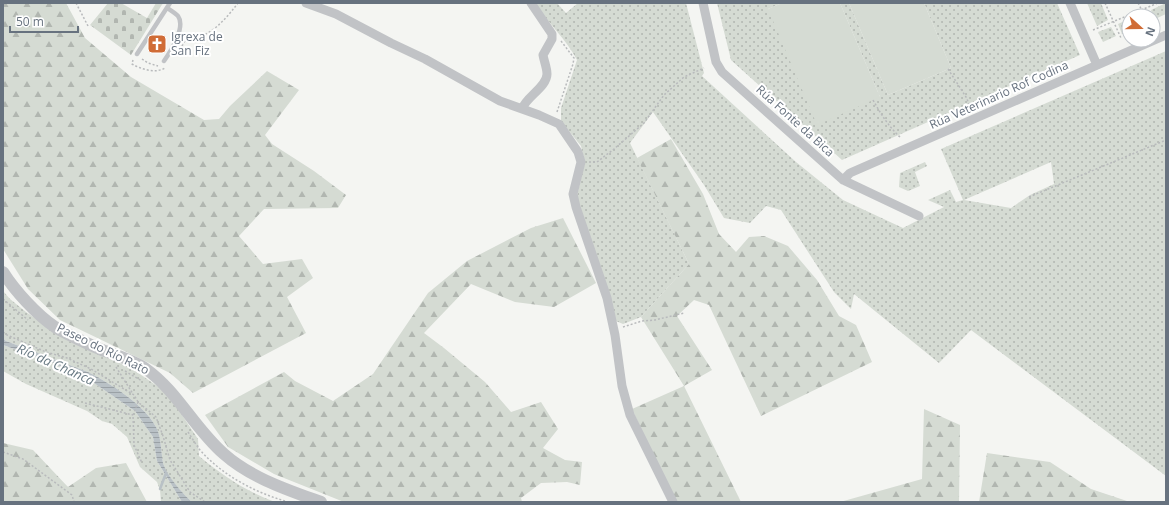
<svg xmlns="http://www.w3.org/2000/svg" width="1169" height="505" viewBox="0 0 1169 505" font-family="'Open Sans',sans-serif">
	<defs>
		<pattern id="grass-dots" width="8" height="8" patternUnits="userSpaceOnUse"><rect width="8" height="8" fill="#d5dbd3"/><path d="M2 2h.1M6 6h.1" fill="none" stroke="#b1b6b0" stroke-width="1.8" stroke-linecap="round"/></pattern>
		<pattern id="forest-firs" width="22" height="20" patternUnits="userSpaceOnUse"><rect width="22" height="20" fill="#d5dbd3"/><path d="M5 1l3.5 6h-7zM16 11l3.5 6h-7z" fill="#b1b6b0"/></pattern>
		<pattern id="cemetery-stones" width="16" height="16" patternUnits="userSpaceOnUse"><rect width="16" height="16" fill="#d5dbd3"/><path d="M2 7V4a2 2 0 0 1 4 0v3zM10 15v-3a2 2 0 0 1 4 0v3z" fill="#b1b6b0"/></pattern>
		<pattern id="water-rules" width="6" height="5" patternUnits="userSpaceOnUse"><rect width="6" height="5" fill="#b9c1c6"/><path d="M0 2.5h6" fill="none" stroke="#9aa1a6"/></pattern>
	</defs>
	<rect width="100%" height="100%" fill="#f4f5f2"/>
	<path fill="url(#grass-dots)" fill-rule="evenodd" d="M 535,3 L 557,3 L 566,13 L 578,3 L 686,3 L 704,73 L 702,76 L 796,162 L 843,200 L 903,228 L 944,207 L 928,200 L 950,190 L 956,202 L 963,200 L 941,149 L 1166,51 L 1166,476 L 971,330 L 939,363 L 854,294 L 851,309 L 834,292 L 781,210 L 766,206 L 750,223 L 724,218 L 704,185 L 653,112 L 630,143 L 689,264 L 641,317 L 623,324 L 616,321 L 576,200 L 585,162 L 581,146 L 561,121 L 561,108 L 577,60 C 566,39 548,23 535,3 ZM 1051,162 L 1054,184 L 1030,195 L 1011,208 L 964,200 Z
		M 717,3 L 782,3 L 768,9 L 880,97 L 840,3 L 849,3 L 888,95 L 951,68 L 924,3 L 1057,3 L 1080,55 L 842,160 L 731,60 Z
		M 1087,3 L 1101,3 L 1108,20 L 1097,26 Z
		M 1166,3 L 1166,14 L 1155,19 L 1151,10 Z
		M 1129,19 L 1129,31 L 1122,34 L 1118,24 Z
		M 1111,27 L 1116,36 L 1103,42 L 1098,32 Z
		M 925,162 L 927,166 L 915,172 L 920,186 L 908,191 L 899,187 L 900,173 Z
		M 3,291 L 10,299 L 26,312 L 69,341 L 131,368 L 163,390 L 176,406 L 198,439 L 199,456 C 222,475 247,492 275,502 L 192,502 C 182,493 166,476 163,463 C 161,452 161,436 156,427 C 144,404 111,384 88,372 L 6,341 L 3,338 Z
		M 3,345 L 48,361 L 80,375 L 91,381 L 135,411 L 153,437 L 157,461 L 182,502 L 161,502 L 160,490 L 157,482 L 140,467 L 127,437 L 112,424 L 102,421 L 87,411 L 26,384 L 3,371 Z"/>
	<path fill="url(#forest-firs)" d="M 3,3 L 66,3 L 85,38 L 131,77 L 204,120 L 219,119 L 230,106 L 267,71 L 299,90 L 265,135 L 272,144 L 314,171 L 346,195 L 338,208 L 264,209 L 239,236 L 263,264 L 302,259 L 313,278 L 287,297 L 306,333 L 193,393 L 170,373 L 60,320 L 28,289 L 3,249 Z
		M 671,139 L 703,194 L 719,234 L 736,252 L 749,237 L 764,236 L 788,246 L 817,280 L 839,316 L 856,325 L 872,362 L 761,416 L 709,305 L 694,300 L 677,316 L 712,370 L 684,386 L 741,502 L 675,502 L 632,409 L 684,386 L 641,317 L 689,264 L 637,158 Z
		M 563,218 L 596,283 L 554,307 L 515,302 L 471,284 L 424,333 L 444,348 L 485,382 L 511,412 L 541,402 L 558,429 L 543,448 L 565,460 L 582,462 L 580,485 L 567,482 L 541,483 L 521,498 L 522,502 L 344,502 L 274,474 L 228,447 L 205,415 L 284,372 L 295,381 L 333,401 L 373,374 L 428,293 L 467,261 L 531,228 Z
		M 924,409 L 960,425 L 959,502 L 840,502 L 922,479 Z
		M 3,443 L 33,450 L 68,487 L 96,468 L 126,463 L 147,502 L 3,502 Z
		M 987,453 L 1050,462 L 1091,489 L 1130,502 L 979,502 Z"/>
	<path fill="url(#cemetery-stones)" d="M 108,3 L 121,3 L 147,18 L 156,3 L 163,3 L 131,55 L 90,25 Z"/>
	<path fill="#d5dbd3" d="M 782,3 L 840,3 L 880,97 L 817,125 L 768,9 Z
		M 849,3 L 924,3 L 951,68 L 888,95 Z"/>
	<path fill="url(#water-rules)" d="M 3,338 L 6,341 L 88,372 C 111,384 144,404 156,427 C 161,435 161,452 163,463 C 167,476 182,493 192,502 L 182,502 L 157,461 L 153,437 L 135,411 L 91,381 L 80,375 L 48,361 L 3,345 Z"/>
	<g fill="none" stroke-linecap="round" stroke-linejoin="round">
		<path stroke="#b9c1c6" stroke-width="2.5" d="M 160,489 L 166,473"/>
		<path stroke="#b8babc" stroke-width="1.5" stroke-dasharray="2 2" stroke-linecap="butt" d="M 76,3 L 88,26
			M 1105,3 L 1121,38
			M 1138,3 L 1145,16
			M 1093,30 L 1158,3
			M 182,46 L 186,39 C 209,39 225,20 238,3
			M 142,59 L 148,63 L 158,66
			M 133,60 L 132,64 C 141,69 155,74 165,68
			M 948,69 L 966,97 L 970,106
			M 873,100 C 881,114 888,126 900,137
			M 557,112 L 573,64 L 574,58 L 561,41
			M 589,162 L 597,162 L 614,149 L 644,123 L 664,95 L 684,77 L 704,68
			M 1029,197 L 1166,140
			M 3,299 L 28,320
			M 623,327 L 642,321 L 655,320 L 684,313
			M 3,332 L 7,335 L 46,352 L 67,358 L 91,369 L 134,395 L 138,402 L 156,417 L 163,436 L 170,460 L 190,492 L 205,502
			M 116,367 L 133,394
			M 125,371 L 142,381
			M 138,402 L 133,415 L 134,445 L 142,463
			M 85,403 L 133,415
			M 188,432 C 192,438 196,445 200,450 C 222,475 254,492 285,501
			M 3,452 L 23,459 L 72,495 L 74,502"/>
		<path stroke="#c1c3c6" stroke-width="4.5" d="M 137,54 L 170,3
			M 164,61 C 171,51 186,27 178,16 C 175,13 170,10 167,8"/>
		<path stroke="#c1c3c6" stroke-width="9" d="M 306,3 L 336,14 L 391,43 L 425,59 L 500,101 L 539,115 L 559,124 L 578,152 L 581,162 L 573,194 L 576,207 L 607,298 L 615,335 L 622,386 L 630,415 L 673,502
			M 703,3 L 716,62 L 722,72 L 843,180 L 919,216
			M 1070,3 L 1097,65
			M 522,109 C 526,97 547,87 547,74 C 547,68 544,61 543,55 L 552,39 L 552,34 L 531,3
			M 843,180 L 850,173 L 1166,35"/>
		<path stroke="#c1c3c6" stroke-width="12" d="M 3,272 C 15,291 37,315 55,327 C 70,336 86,343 102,350 C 113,354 137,362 146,369 C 178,392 194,428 224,454 C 251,478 288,490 321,502"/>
	</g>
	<defs>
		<symbol id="church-square" viewBox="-11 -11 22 22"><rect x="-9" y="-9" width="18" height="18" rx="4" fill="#d06c36" stroke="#fff"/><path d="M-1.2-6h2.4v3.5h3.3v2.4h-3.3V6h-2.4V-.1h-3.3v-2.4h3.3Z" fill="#fff"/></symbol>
	</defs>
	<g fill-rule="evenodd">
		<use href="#church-square" x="146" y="33" width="22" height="22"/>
	</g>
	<g text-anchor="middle" stroke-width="4" stroke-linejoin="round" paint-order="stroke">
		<g font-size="12" fill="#67727f" stroke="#fff" text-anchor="start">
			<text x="171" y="41">Igrexa de<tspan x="171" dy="14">San Fiz</tspan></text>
		</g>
		<g font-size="12" fill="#67727f" stroke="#fff">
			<text transform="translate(999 95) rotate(-24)" y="4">Rúa Veterinario Rof Codina</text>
			<text transform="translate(795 121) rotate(42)" y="4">Rúa Fonte da Bica</text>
			<text transform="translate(103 349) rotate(26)" y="4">Paseo do Río Rato</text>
		</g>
		<g font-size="13" font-style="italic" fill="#687983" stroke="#fff">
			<text transform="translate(56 364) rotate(24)" y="5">Río da Chanca</text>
		</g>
	</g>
	<rect width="1169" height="505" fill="none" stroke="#67727f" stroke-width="8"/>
	<g transform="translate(1141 28) rotate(111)"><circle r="19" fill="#ffffff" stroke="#c2c7cc"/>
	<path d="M0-3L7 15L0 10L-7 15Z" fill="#d06c36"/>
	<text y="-6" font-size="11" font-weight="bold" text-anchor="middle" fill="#67727f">N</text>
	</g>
	<path d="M10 26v6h68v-6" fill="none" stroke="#67727f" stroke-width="2"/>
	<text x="16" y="26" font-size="12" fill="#67727f" stroke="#ffffff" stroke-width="3" paint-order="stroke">50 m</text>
</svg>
